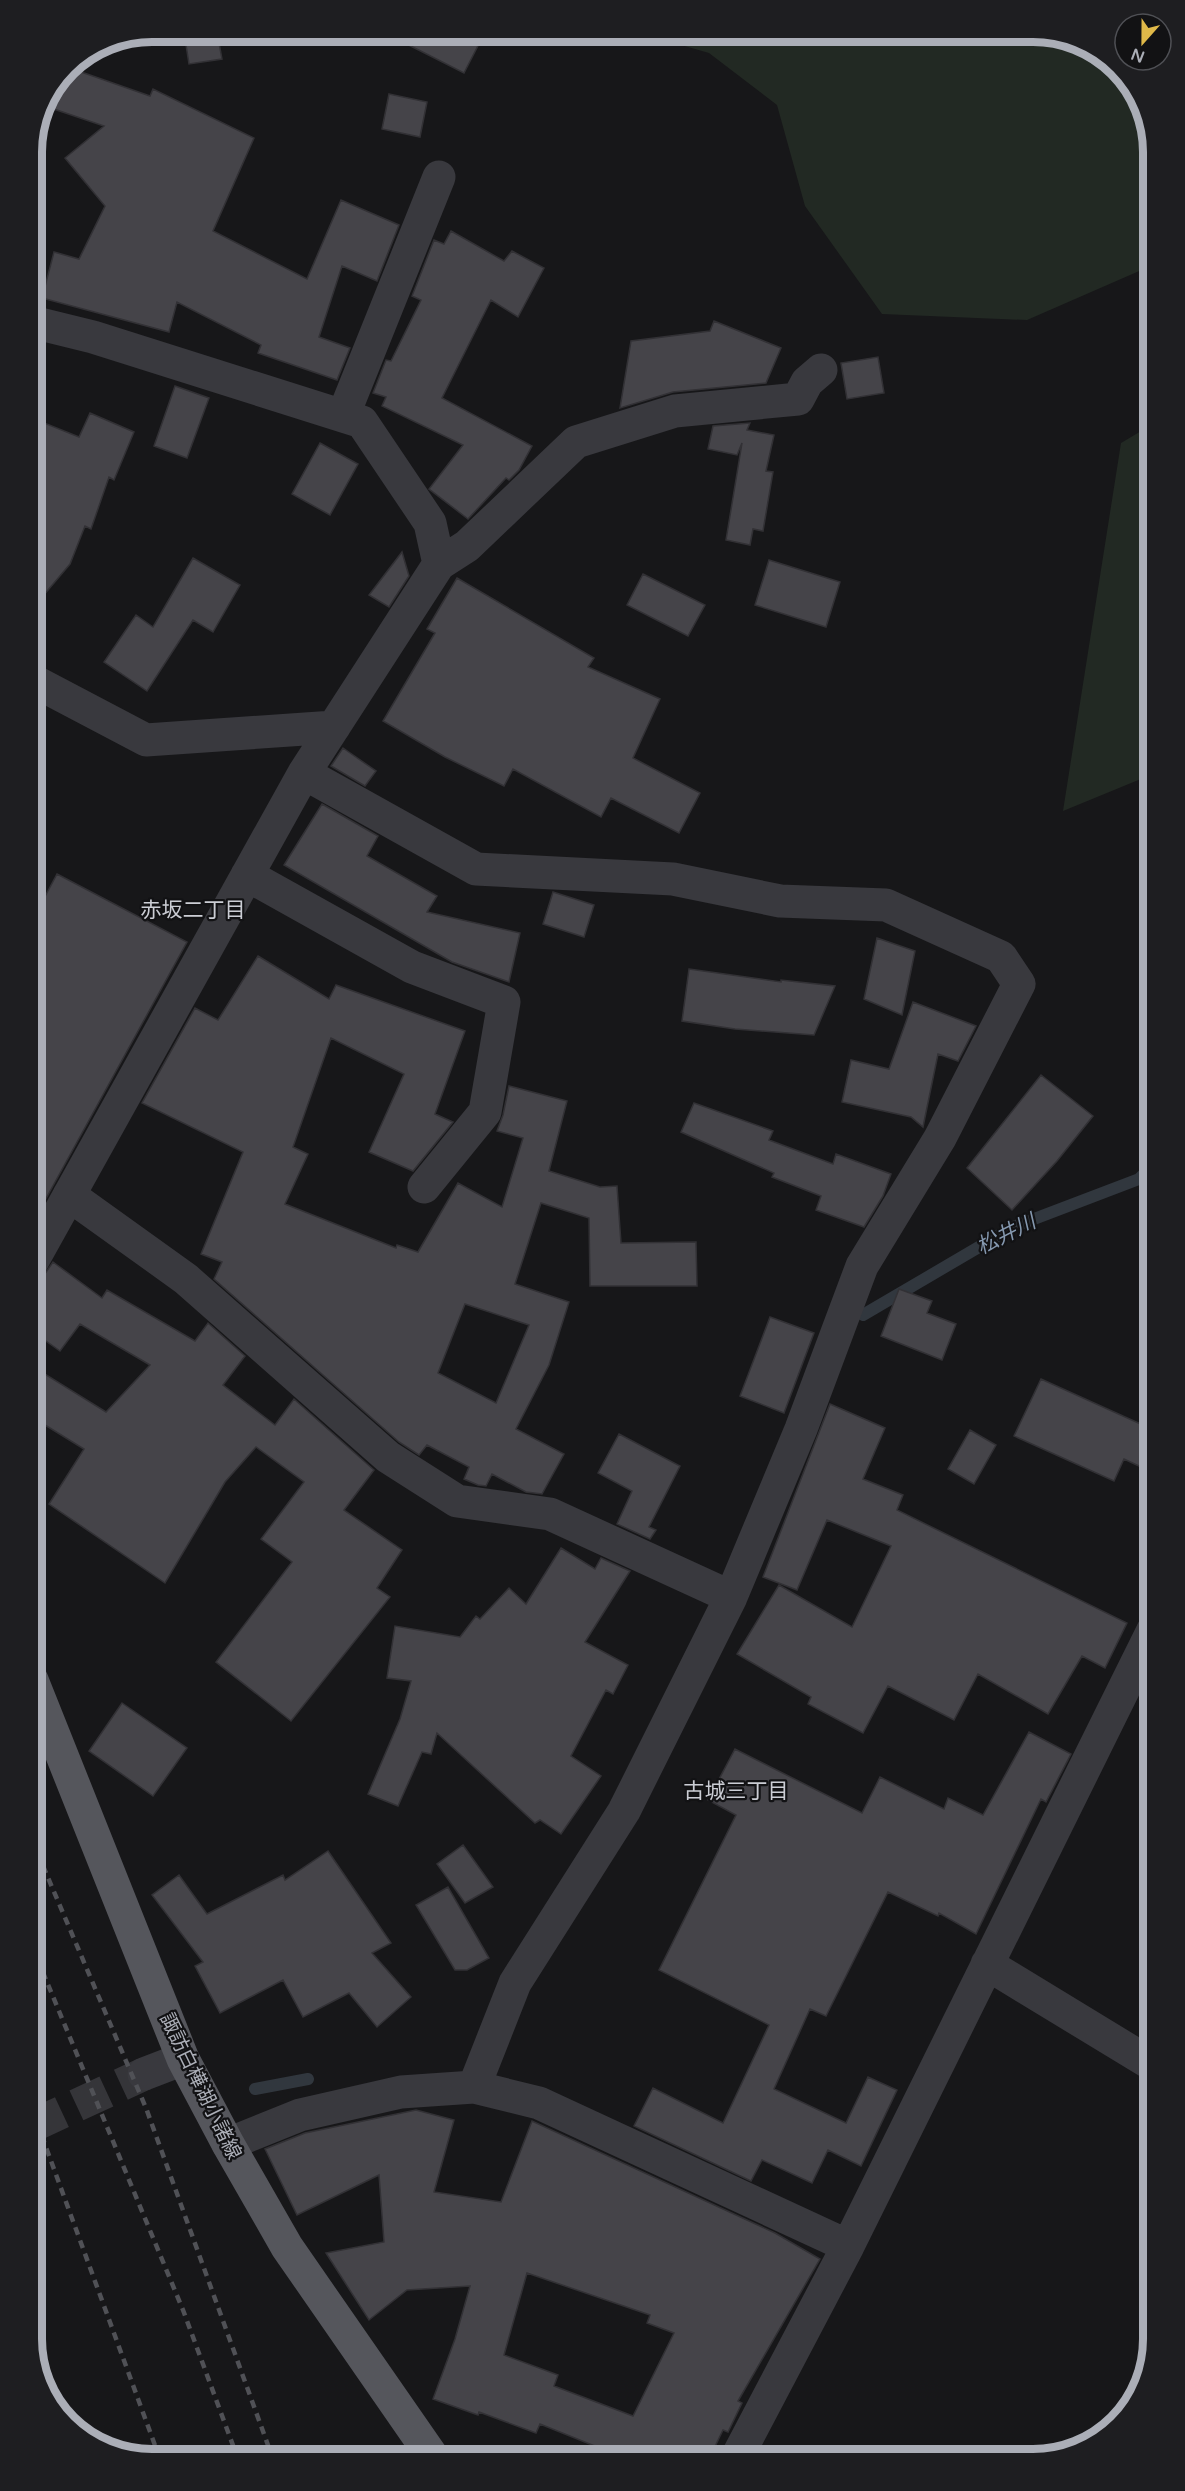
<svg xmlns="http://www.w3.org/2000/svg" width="1185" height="2491" viewBox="0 0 1185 2491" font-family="'Varela Round','Noto Sans JP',sans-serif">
	<rect width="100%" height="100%" fill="#171719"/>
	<path fill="#222923" d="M 636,32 L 1041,32 L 1106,56 L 1144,106 L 1153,152 L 1153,265 L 1027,320 L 882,314 L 805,206 L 777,105 L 709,53 Z
		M 1153,424 L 1153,774 L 1063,811 L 1121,443 Z"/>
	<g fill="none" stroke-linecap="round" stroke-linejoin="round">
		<path stroke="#31373e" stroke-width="12" d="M 863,1315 L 1013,1227 L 1139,1179 L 1153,1165
			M 255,2089 L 308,2079"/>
	</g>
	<path fill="#454449" stroke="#323135" stroke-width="1.5" fill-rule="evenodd" d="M 184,32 L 217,32 L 222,59 L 189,64 Z
		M 383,32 L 485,32 L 464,73 Z
		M 67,67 L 150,96 L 153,89 L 254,138 L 213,231 L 307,279 L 341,200 L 399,225 L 377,281 L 342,266 L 319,337 L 350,348 L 337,380 L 258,353 L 261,345 L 177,302 L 169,332 L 42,298 L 54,252 L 79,259 L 105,206 L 65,158 L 104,126 L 42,105 Z
		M 389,94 L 427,102 L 420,137 L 382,129 Z
		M 451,231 L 504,261 L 512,251 L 544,268 L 518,317 L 491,300 L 442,398 L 532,446 L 519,470 L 509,480 L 506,478 L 468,519 L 429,489 L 463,445 L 382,406 L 386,397 L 373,393 L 386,360 L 391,361 L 421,300 L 412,296 L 434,240 L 444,244 Z
		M 714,321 L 781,348 L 766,383 L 673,392 L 620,408 L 631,341 L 710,331 Z
		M 878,357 L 884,393 L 847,399 L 841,363 Z
		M 175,386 L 209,398 L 187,458 L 154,446 Z
		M 90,413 L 134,432 L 114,480 L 109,477 L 91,529 L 85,526 L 70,564 L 32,609 L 32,418 L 79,437 Z
		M 750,423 L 747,430 L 774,435 L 766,471 L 773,472 L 763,531 L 753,529 L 750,545 L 726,540 L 742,443 L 737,455 L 708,449 L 713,426 Z
		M 320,443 L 358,464 L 330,515 L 292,494 Z
		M 402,552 L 409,576 L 389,607 L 369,595 Z
		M 193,558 L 240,585 L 213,632 L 193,620 L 147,691 L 104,662 L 136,615 L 153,627 Z
		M 769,560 L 840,582 L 826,627 L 755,605 Z
		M 643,574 L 705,605 L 688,636 L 627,605 Z
		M 457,578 L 594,658 L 588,667 L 660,699 L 633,758 L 700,793 L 679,833 L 611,798 L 601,817 L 513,769 L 504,786 L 445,757 L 383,721 L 435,633 L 427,629 Z
		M 343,748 L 376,771 L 365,786 L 331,766 Z
		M 322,804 L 378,836 L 367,856 L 437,896 L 427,912 L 520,933 L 509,982 L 452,962 L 284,865 Z
		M 57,874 L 187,942 L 32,1224 L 32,921 Z
		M 553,892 L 594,905 L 584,937 L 543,924 Z
		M 877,938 L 915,951 L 902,1015 L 864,999 Z
		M 258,956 L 329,999 L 336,985 L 465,1031 L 435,1114 L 453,1122 L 413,1171 L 369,1152 L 404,1074 L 331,1038 L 293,1147 L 308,1154 L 285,1204 L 396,1248 L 397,1245 L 418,1252 L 458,1183 L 502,1207 L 523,1138 L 497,1131 L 503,1115 L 509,1086 L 567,1101 L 549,1171 L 600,1187 L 617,1186 L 621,1243 L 696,1242 L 697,1286 L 590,1286 L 589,1218 L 541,1203 L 515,1284 L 569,1302 L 549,1365 L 516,1429 L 564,1454 L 542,1494 L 526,1492 L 492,1474 L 486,1486 L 478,1485 L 464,1479 L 469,1467 L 427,1445 L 419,1455 L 399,1442 L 214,1279 L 222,1262 L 201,1254 L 243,1152 L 142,1103 L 195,1008 L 218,1020 ZM 465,1304 L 529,1325 L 496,1403 L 438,1373 Z
		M 689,969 L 781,982 L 781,980 L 835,986 L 814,1035 L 735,1029 L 682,1021 Z
		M 913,1002 L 976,1026 L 958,1061 L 938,1054 L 923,1127 L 911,1117 L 842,1102 L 851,1060 L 889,1069 Z
		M 1041,1075 L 1093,1116 L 1057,1161 L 1012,1210 L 967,1168 Z
		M 694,1103 L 773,1131 L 769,1140 L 833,1164 L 836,1154 L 891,1174 L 883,1196 L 864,1227 L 816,1210 L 821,1196 L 772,1177 L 774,1173 L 681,1132 Z
		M 53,1262 L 102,1298 L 107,1290 L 195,1341 L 208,1323 L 245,1356 L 223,1385 L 275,1425 L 294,1399 L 374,1470 L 344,1510 L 402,1550 L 377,1588 L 390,1597 L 291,1721 L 216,1662 L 292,1562 L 261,1539 L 304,1482 L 256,1447 L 225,1482 L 165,1583 L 49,1504 L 84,1449 L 32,1417 L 32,1366 L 106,1412 L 150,1365 L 80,1324 L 60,1351 L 32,1331 L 32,1281 L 42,1278 Z
		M 899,1289 L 932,1301 L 927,1313 L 956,1324 L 942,1360 L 881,1336 Z
		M 770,1317 L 814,1333 L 784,1413 L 740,1396 Z
		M 1041,1379 L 1154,1430 L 1154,1473 L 1124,1459 L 1114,1481 L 1014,1436 Z
		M 830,1404 L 885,1428 L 863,1479 L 903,1495 L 897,1510 L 1127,1623 L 1105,1668 L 1082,1656 L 1048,1714 L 978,1674 L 954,1720 L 888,1686 L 863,1733 L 808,1704 L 811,1697 L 737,1654 L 779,1585 L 852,1627 L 891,1546 L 827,1520 L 797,1590 L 763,1577 Z
		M 970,1430 L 996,1445 L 974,1484 L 948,1469 Z
		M 619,1434 L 680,1466 L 649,1527 L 656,1530 L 650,1539 L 617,1524 L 632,1491 L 598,1473 Z
		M 561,1548 L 595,1569 L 601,1558 L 630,1571 L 585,1642 L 628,1665 L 613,1694 L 606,1690 L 571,1756 L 601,1776 L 561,1834 L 540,1820 L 535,1823 L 437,1733 L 431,1754 L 422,1752 L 398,1806 L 368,1794 L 400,1719 L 411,1681 L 387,1678 L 395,1626 L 460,1637 L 476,1616 L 480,1619 L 509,1588 L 526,1604 Z
		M 122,1703 L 187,1748 L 153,1796 L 89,1751 Z
		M 1029,1732 L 1071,1754 L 1046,1802 L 1041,1799 L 976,1934 L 939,1913 L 938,1916 L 888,1892 L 826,2016 L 810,2009 L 774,2089 L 846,2123 L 868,2077 L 897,2090 L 861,2166 L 828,2150 L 812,2183 L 762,2160 L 751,2181 L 634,2126 L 653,2088 L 723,2123 L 769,2025 L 659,1970 L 736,1815 L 708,1800 L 735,1749 L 862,1813 L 880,1777 L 944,1809 L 948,1798 L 983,1815 Z
		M 463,1845 L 493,1887 L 465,1903 L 437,1864 Z
		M 328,1851 L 391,1943 L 372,1953 L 411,1997 L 377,2027 L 349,1993 L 303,2017 L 283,1980 L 220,2013 L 195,1966 L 203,1962 L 152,1895 L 179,1875 L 207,1914 L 283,1875 L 285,1880 Z
		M 448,1887 L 489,1958 L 467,1970 L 455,1970 L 416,1905 Z
		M 416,2110 L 454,2120 L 434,2192 L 501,2202 L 532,2121 L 775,2233 L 820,2259 L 738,2401 L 742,2403 L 728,2432 L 723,2430 L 709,2459 L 627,2459 L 540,2424 L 536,2433 L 479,2412 L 478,2415 L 433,2399 L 455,2339 L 470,2286 L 407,2290 L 369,2320 L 326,2253 L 384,2242 L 379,2175 L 297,2215 L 265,2149 L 305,2133 ZM 527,2273 L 650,2315 L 647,2323 L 674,2333 L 633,2416 L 554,2386 L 558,2375 L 504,2355 Z"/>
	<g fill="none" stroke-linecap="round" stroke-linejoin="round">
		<path stroke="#353539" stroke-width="33" stroke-dasharray="33 16" stroke-linecap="butt" d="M 32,2126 L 144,2074"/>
		<path stroke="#39393e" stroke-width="33" d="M 343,416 L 439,177
			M 439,564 L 467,546 L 576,442 L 675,411 L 798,399 L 807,382 L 821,370
			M 32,680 L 146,740 L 334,727
			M 304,773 L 476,869 L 673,879 L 780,901 L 886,905 L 1001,957 L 1019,984 L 940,1138 L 862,1266 L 801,1429 L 731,1597 L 624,1811 L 515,1983 L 474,2087
			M 247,875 L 412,967 L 504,1002 L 485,1112 L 424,1187
			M 69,1195 L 186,1279 L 388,1457 L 457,1501 L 550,1514 L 731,1597
			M 32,1262 L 304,773 L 439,564 L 430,523 L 362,422 L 93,337 L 32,322
			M 987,1964 L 1153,2065
			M 144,2074 L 183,2059
			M 228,2144 L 300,2115 L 401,2092 L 474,2087 L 539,2103 L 848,2246
			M 736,2459 L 848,2246 L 1153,1630"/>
		<path stroke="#55565c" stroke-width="33" d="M 32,1680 L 183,2059 L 228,2144 L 287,2247 L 434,2459"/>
		<path stroke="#505156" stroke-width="4.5" stroke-dasharray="8 6" stroke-linecap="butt" d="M 32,1840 L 146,2108 L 273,2459
			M 32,1946 L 183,2310 L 238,2459
			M 32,2109 L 160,2459"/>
	</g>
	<g text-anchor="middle" stroke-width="4.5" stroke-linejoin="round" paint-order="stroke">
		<g font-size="20" fill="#abaeb7" stroke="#121214">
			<text transform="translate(201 2086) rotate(64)" y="7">諏訪白樺湖小諸線</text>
		</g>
		<g font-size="21" fill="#cbcdd4" stroke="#121214">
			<text x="193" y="917">赤坂二丁目</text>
			<text x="736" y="1798">古城三丁目</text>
		</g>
		<g font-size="21" font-style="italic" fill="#8598af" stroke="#121214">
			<text transform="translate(1006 1234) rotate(-27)" y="7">松井川</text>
		</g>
	</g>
	<path d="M0 0H1185V2491H0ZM152 42H1033A110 110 0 0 1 1143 152V2339A110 110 0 0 1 1033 2449H152A110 110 0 0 1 42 2339V152A110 110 0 0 1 152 42Z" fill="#1e1e21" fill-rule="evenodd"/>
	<path fill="none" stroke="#abaeb7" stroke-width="8" d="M152 42H1033A110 110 0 0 1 1143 152V2339A110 110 0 0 1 1033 2449H152A110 110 0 0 1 42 2339V152A110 110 0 0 1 152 42Z"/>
	<g transform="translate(1143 42) rotate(201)"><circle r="28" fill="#121214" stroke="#4f5055" stroke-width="1.5"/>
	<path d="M0-4.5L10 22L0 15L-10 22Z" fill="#e0b949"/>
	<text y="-9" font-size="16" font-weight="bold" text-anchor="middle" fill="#abaeb7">N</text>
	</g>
</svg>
